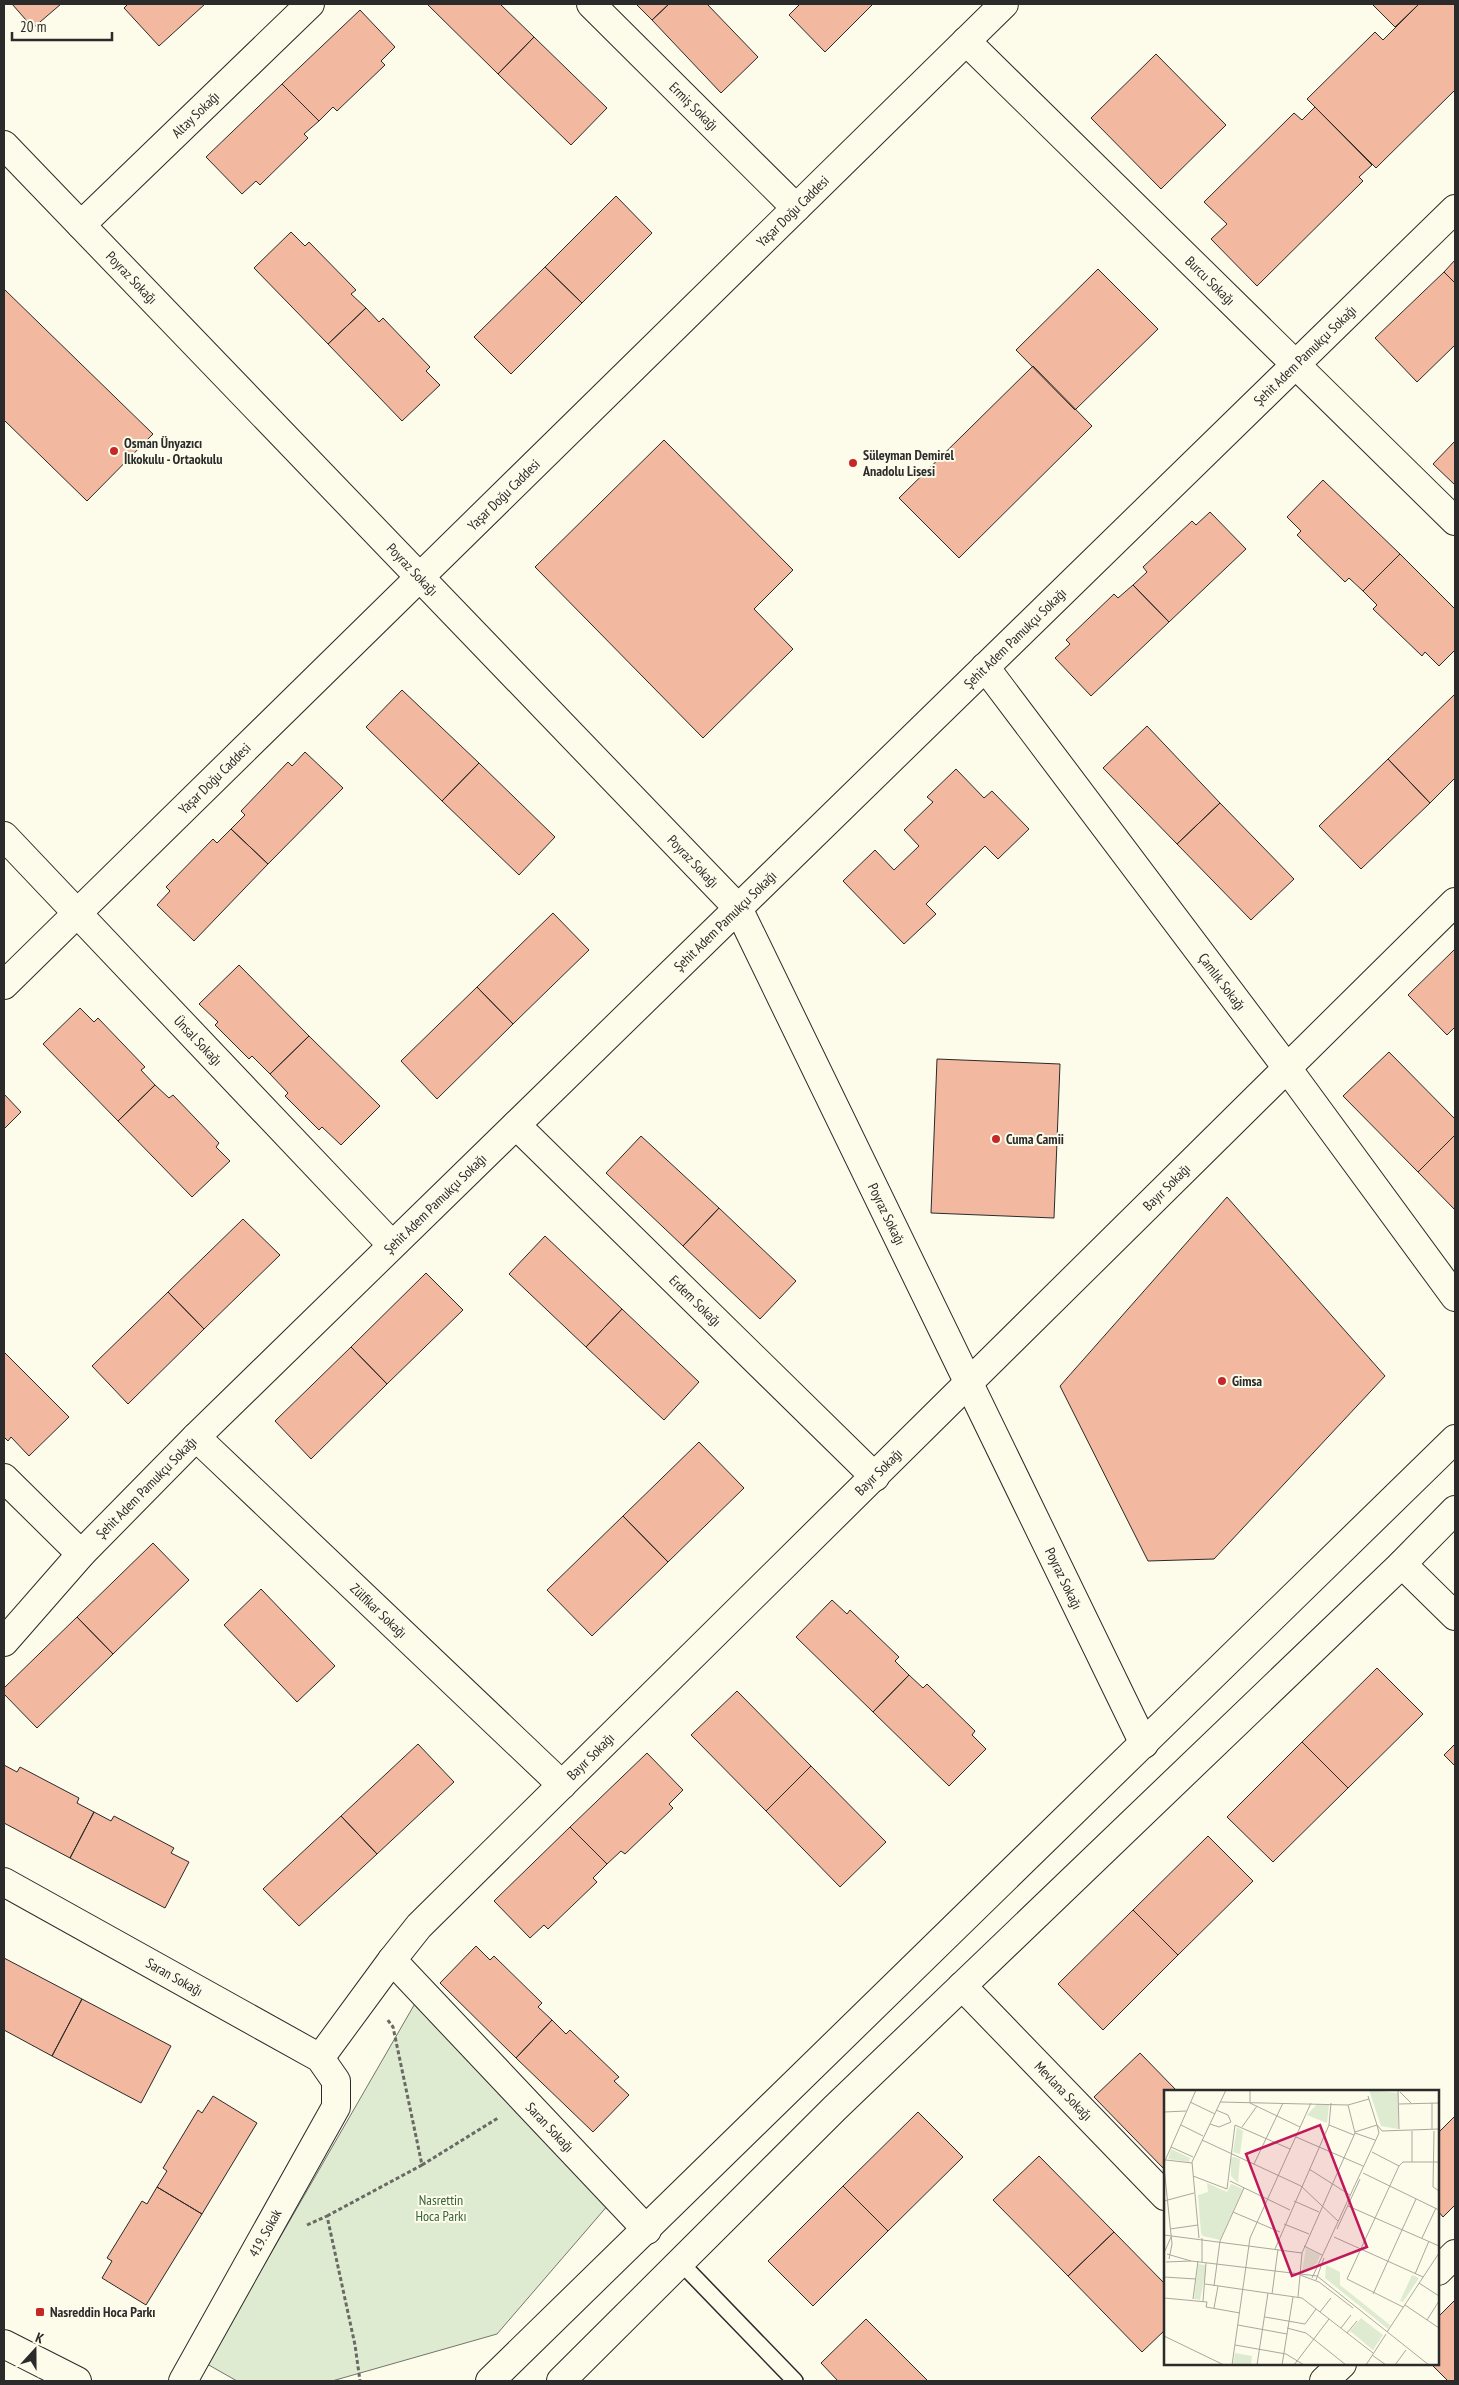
<svg xmlns="http://www.w3.org/2000/svg" width="1459" height="2385" viewBox="0 0 1459 2385" font-family="'PT Sans Narrow',sans-serif">
	<rect width="100%" height="100%" fill="#fdfbea"/>
	<path fill="#deebd1" stroke="#74746e" d="M 417,2000 L 609,2204 L 497,2334 L 332,2381 L 237,2381 L 207,2364 Z"/>
	<path fill="#f2b8a0" stroke="#2b2b2b" d="M 12,4 L 61,4 L 33,28 Z
		M 128,4 L 205,4 L 159,46 L 124,8 Z
		M 427,4 L 500,4 L 534,37 L 498,74 Z
		M 636,4 L 669,4 L 652,20 Z
		M 669,4 L 707,4 L 758,57 L 721,93 L 652,20 Z
		M 800,4 L 873,4 L 825,52 L 789,15 Z
		M 1372,4 L 1419,4 L 1395,27 Z
		M 1419,4 L 1455,4 L 1455,90 L 1376,168 L 1307,99 L 1375,32 L 1383,40 Z
		M 360,10 L 395,47 L 381,61 L 385,65 L 337,111 L 333,107 L 319,121 L 282,84 Z
		M 534,37 L 607,108 L 571,145 L 498,74 Z
		M 1156,54 L 1226,125 L 1161,189 L 1091,118 Z
		M 282,84 L 319,121 L 304,134 L 308,138 L 260,185 L 256,181 L 242,194 L 206,157 Z
		M 1315,107 L 1372,165 L 1359,177 L 1363,181 L 1257,286 L 1211,239 L 1227,224 L 1204,202 L 1294,113 L 1302,120 Z
		M 616,196 L 652,233 L 582,303 L 545,267 Z
		M 291,232 L 305,246 L 309,242 L 356,290 L 351,294 L 366,308 L 328,344 L 254,268 Z
		M 1455,260 L 1455,283 L 1444,272 Z
		M 545,267 L 582,303 L 511,374 L 474,337 Z
		M 1098,269 L 1158,329 L 1075,410 L 1016,350 Z
		M 1444,272 L 1455,283 L 1455,345 L 1417,382 L 1375,338 Z
		M 4,289 L 153,434 L 87,501 L 4,420 Z
		M 366,308 L 379,322 L 383,318 L 430,367 L 426,371 L 440,385 L 402,421 L 328,344 Z
		M 1033,366 L 1092,426 L 959,558 L 899,498 Z
		M 664,440 L 793,570 L 754,609 L 793,649 L 703,738 L 535,567 Z
		M 1455,441 L 1455,485 L 1433,464 Z
		M 1323,480 L 1400,554 L 1363,591 L 1349,578 L 1345,582 L 1297,535 L 1301,531 L 1287,517 Z
		M 1210,512 L 1246,549 L 1169,622 L 1133,585 L 1147,572 L 1143,567 L 1192,521 L 1196,525 Z
		M 1400,554 L 1455,609 L 1455,650 L 1439,666 L 1425,652 L 1422,656 L 1373,609 L 1377,605 L 1363,591 Z
		M 1133,585 L 1169,622 L 1091,696 L 1055,658 L 1070,644 L 1066,640 L 1114,594 L 1118,598 Z
		M 402,690 L 479,763 L 442,801 L 366,727 Z
		M 1455,694 L 1455,778 L 1430,803 L 1388,759 Z
		M 1147,726 L 1220,803 L 1177,844 L 1103,768 Z
		M 305,752 L 343,788 L 268,864 L 231,829 L 245,815 L 241,811 L 288,762 L 292,766 Z
		M 1388,759 L 1430,803 L 1361,869 L 1319,826 Z
		M 479,763 L 555,837 L 519,875 L 442,801 Z
		M 956,769 L 984,798 L 992,791 L 1029,829 L 998,859 L 985,846 L 926,904 L 936,914 L 904,944 L 843,881 L 875,850 L 894,870 L 919,846 L 904,830 L 933,802 L 927,797 Z
		M 1220,803 L 1294,879 L 1251,920 L 1177,844 Z
		M 231,829 L 268,864 L 194,941 L 157,905 L 170,891 L 166,887 L 213,839 L 217,843 Z
		M 553,913 L 589,950 L 513,1024 L 477,987 Z
		M 1455,949 L 1455,1027 L 1447,1035 L 1408,995 Z
		M 239,965 L 309,1036 L 270,1074 L 252,1056 L 249,1059 L 215,1025 L 218,1022 L 199,1004 Z
		M 477,987 L 513,1024 L 437,1099 L 401,1061 Z
		M 80,1008 L 94,1022 L 98,1018 L 145,1067 L 141,1070 L 155,1085 L 118,1121 L 43,1044 Z
		M 309,1036 L 380,1106 L 341,1145 L 322,1127 L 319,1130 L 285,1096 L 288,1093 L 270,1074 Z
		M 1389,1052 L 1455,1119 L 1455,1135 L 1418,1172 L 1343,1096 Z
		M 937,1059 L 1060,1064 L 1054,1218 L 931,1213 Z
		M 155,1085 L 169,1098 L 173,1095 L 219,1143 L 216,1147 L 230,1161 L 192,1197 L 118,1121 Z
		M 4,1094 L 21,1112 L 4,1129 Z
		M 1455,1135 L 1455,1210 L 1418,1172 Z
		M 641,1136 L 719,1208 L 683,1246 L 606,1173 Z
		M 1227,1197 L 1385,1376 L 1214,1559 L 1148,1561 L 1060,1386 Z
		M 719,1208 L 796,1281 L 760,1319 L 683,1246 Z
		M 243,1219 L 280,1255 L 204,1329 L 168,1292 Z
		M 545,1236 L 622,1309 L 586,1347 L 509,1274 Z
		M 426,1273 L 463,1310 L 387,1384 L 351,1347 Z
		M 168,1292 L 204,1329 L 128,1404 L 92,1366 Z
		M 622,1309 L 699,1382 L 664,1420 L 586,1347 Z
		M 351,1347 L 387,1384 L 311,1459 L 275,1421 Z
		M 4,1352 L 69,1417 L 29,1456 L 11,1437 L 8,1441 L 4,1437 Z
		M 699,1442 L 744,1488 L 668,1562 L 623,1516 Z
		M 623,1516 L 668,1562 L 592,1636 L 547,1590 Z
		M 153,1543 L 189,1580 L 113,1654 L 77,1617 Z
		M 261,1589 L 335,1666 L 297,1702 L 224,1625 Z
		M 832,1600 L 847,1614 L 850,1610 L 899,1657 L 895,1661 L 909,1675 L 873,1712 L 796,1637 Z
		M 77,1617 L 113,1654 L 37,1728 L 4,1694 L 4,1688 Z
		M 1377,1668 L 1423,1714 L 1348,1788 L 1302,1742 Z
		M 909,1675 L 923,1688 L 927,1684 L 975,1731 L 972,1735 L 986,1749 L 949,1786 L 873,1712 Z
		M 737,1691 L 811,1766 L 766,1811 L 691,1735 Z
		M 1302,1742 L 1348,1788 L 1273,1862 L 1227,1817 Z
		M 418,1744 L 454,1782 L 377,1854 L 341,1816 Z
		M 1455,1744 L 1455,1766 L 1444,1755 Z
		M 647,1753 L 683,1790 L 669,1804 L 673,1808 L 625,1854 L 621,1851 L 607,1864 L 570,1827 Z
		M 4,1765 L 17,1772 L 20,1767 L 79,1798 L 77,1803 L 94,1812 L 70,1858 L 4,1823 Z
		M 811,1766 L 886,1842 L 840,1887 L 766,1811 Z
		M 94,1812 L 111,1821 L 114,1816 L 174,1848 L 171,1853 L 189,1862 L 165,1908 L 70,1858 Z
		M 341,1816 L 377,1854 L 299,1926 L 263,1889 Z
		M 570,1827 L 607,1864 L 593,1878 L 597,1882 L 548,1929 L 544,1925 L 530,1938 L 494,1901 Z
		M 1208,1836 L 1253,1881 L 1178,1955 L 1133,1910 Z
		M 1133,1910 L 1178,1955 L 1103,2030 L 1058,1984 Z
		M 476,1946 L 490,1960 L 494,1956 L 542,2003 L 538,2007 L 552,2020 L 516,2058 L 440,1983 Z
		M 4,1958 L 82,1999 L 52,2056 L 4,2030 Z
		M 82,1999 L 171,2046 L 141,2103 L 52,2056 Z
		M 552,2020 L 566,2034 L 570,2030 L 619,2077 L 614,2081 L 629,2095 L 593,2132 L 516,2058 Z
		M 1140,2053 L 1177,2091 L 1165,2091 L 1165,2170 L 1094,2097 Z
		M 213,2096 L 257,2123 L 202,2214 L 157,2187 L 167,2171 L 163,2168 L 198,2110 L 202,2113 Z
		M 918,2112 L 963,2157 L 888,2231 L 843,2186 Z
		M 1455,2116 L 1455,2205 L 1443,2217 L 1438,2211 L 1438,2133 Z
		M 1039,2156 L 1114,2232 L 1068,2276 L 993,2200 Z
		M 843,2186 L 888,2231 L 813,2306 L 768,2261 Z
		M 157,2187 L 202,2214 L 146,2305 L 102,2278 L 112,2261 L 107,2258 L 142,2201 L 147,2204 Z
		M 1114,2232 L 1165,2284 L 1165,2330 L 1142,2352 L 1068,2276 Z
		M 1455,2300 L 1455,2381 L 1448,2381 L 1431,2364 L 1438,2364 L 1438,2317 Z
		M 866,2319 L 928,2381 L 838,2381 L 821,2363 Z"/>
	<g fill="none" stroke-linecap="round" stroke-linejoin="round">
		<defs>
			<path id="lane" d="M 680,2262 L 795,2381"/>
			<g id="street">
				<path id="s1" d="M 591,4 L 796,208"/>
				<path id="s2" d="M 966,41 L 1455,521"/>
				<path id="s3" d="M 4,145 L 738,908 L 1144,1744"/>
				<path id="s4" d="M 81,225 L 310,4"/>
				<path id="s5" d="M 985,667 L 1287,1068 L 1455,1297"/>
				<path id="s6" d="M 4,836 L 392,1245"/>
				<path id="s7" d="M 516,1125 L 875,1477"/>
				<path id="s8" d="M 196,1437 L 562,1785"/>
				<path d="M 4,1478 L 81,1554"/>
				<path d="M 1402,1564 L 1455,1616"/>
				<path id="s9" d="M 4,1642 L 81,1554 L 196,1437 L 1455,209"/>
				<path id="s10" d="M 4,1882 L 320,2058 L 336,2081 L 336,2107 L 183,2381"/>
				<path id="s11" d="M 392,1960 L 647,2230"/>
				<path id="s12" d="M 962,1986 L 1165,2196"/>
				<path id="s13" d="M 320,2058 L 392,1960 L 419,1926 L 1455,902"/>
				<path d="M 1438,2271 L 1455,2254"/>
				<path d="M 1324,2381 L 1342,2364"/>
			</g>
			<g id="secondary">
				<path id="s14" d="M 4,985 L 1004,4"/>
				<path d="M 4,2344 L 77,2381"/>
				<path d="M 490,2381 L 1455,1439"/>
				<path d="M 561,2381 L 835,2108 L 1402,1564 L 1455,1510"/>
			</g>
		</defs>
		<use href="#lane" stroke="#2b2b2b" stroke-width="18"/>
		<use href="#street" stroke="#2b2b2b" stroke-width="30"/>
		<use href="#secondary" stroke="#2b2b2b" stroke-width="30"/>
		<path stroke="#6a6964" stroke-width="3" stroke-dasharray="4 2.5" stroke-linecap="butt" d="M 422,2165 L 498,2118
			M 327,2216 L 422,2165 L 393,2027 L 387,2019
			M 307,2225 L 327,2216 L 355,2345 L 360,2381"/>
		<use href="#lane" stroke="#fdfbea" stroke-width="15"/>
		<use href="#street" stroke="#fdfbea" stroke-width="28"/>
		<use href="#secondary" stroke="#fdfbea" stroke-width="28"/>
	</g>
	<g fill="#c62828" stroke="#fdfbea" stroke-width="2">
		<circle cx="114" cy="451" r="5"/>
		<circle cx="853" cy="463" r="5"/>
		<circle cx="996" cy="1139" r="5"/>
		<circle cx="1222" cy="1381" r="5"/>
		<rect x="35" y="2307" width="10" height="10" rx="2.5"/>
	</g>
	<g text-anchor="middle" stroke-width="4" stroke-linejoin="round" paint-order="stroke">
		<g font-size="14" fill="#2b2b2b" stroke="#fdfbea">
			<text dy="5" stroke="none"><textPath href="#s1" startOffset="145">Ermiş Sokağı</textPath></text>
			<text dy="5" stroke="none"><textPath href="#s4" startOffset="159">Altay Sokağı</textPath></text>
			<text dy="5" stroke="none"><textPath href="#s14" startOffset="1105">Yaşar Doğu Caddesi</textPath></text>
			<text dy="5" stroke="none"><textPath href="#s3" startOffset="184">Poyraz Sokağı</textPath></text>
			<text dy="5" stroke="none"><textPath href="#s2" startOffset="342">Burcu Sokağı</textPath></text>
			<text dy="5" stroke="none"><textPath href="#s9" startOffset="1830">Şehit Adem Pamukçu Sokağı</textPath></text>
			<text dy="5" stroke="none"><textPath href="#s14" startOffset="700">Yaşar Doğu Caddesi</textPath></text>
			<text dy="5" stroke="none"><textPath href="#s3" startOffset="589">Poyraz Sokağı</textPath></text>
			<text dy="5" stroke="none"><textPath href="#s9" startOffset="1425">Şehit Adem Pamukçu Sokağı</textPath></text>
			<text dy="5" stroke="none"><textPath href="#s14" startOffset="295">Yaşar Doğu Caddesi</textPath></text>
			<text dy="5" stroke="none"><textPath href="#s3" startOffset="994">Poyraz Sokağı</textPath></text>
			<text dy="5" stroke="none"><textPath href="#s9" startOffset="1020">Şehit Adem Pamukçu Sokağı</textPath></text>
			<text dy="5" stroke="none"><textPath href="#s5" startOffset="394">Çamlık Sokağı</textPath></text>
			<text dy="5" stroke="none"><textPath href="#s6" startOffset="282">Ünsal Sokağı</textPath></text>
			<text dy="5" stroke="none"><textPath href="#s13" startOffset="1216">Bayır Sokağı</textPath></text>
			<text dy="5" stroke="none"><textPath href="#s9" startOffset="615">Şehit Adem Pamukçu Sokağı</textPath></text>
			<text dy="5" stroke="none"><textPath href="#s3" startOffset="1399">Poyraz Sokağı</textPath></text>
			<text dy="5" stroke="none"><textPath href="#s7" startOffset="251">Erdem Sokağı</textPath></text>
			<text dy="5" stroke="none"><textPath href="#s13" startOffset="811">Bayır Sokağı</textPath></text>
			<text dy="5" stroke="none"><textPath href="#s9" startOffset="210">Şehit Adem Pamukçu Sokağı</textPath></text>
			<text dy="5" stroke="none"><textPath href="#s3" startOffset="1804">Poyraz Sokağı</textPath></text>
			<text dy="5" stroke="none"><textPath href="#s8" startOffset="252">Zülfikar Sokağı</textPath></text>
			<text dy="5" stroke="none"><textPath href="#s13" startOffset="406">Bayır Sokağı</textPath></text>
			<text dy="5" stroke="none"><textPath href="#s10" startOffset="195">Saran Sokağı</textPath></text>
			<text dy="5" stroke="none"><textPath href="#s12" startOffset="146">Mevlana Sokağı</textPath></text>
			<text dy="5" stroke="none"><textPath href="#s11" startOffset="230">Saran Sokağı</textPath></text>
			<text transform="translate(265 2233) rotate(-61)" y="5">419. Sokak</text>
		</g>
		<g font-size="14" font-weight="bold" fill="#2b2b2b" stroke="#fdfbea" text-anchor="start">
			<text x="124" y="448">Osman Ünyazıcı<tspan x="124" dy="16">İlkokulu - Ortaokulu</tspan></text>
			<text x="863" y="460">Süleyman Demirel<tspan x="863" dy="16">Anadolu Lisesi</tspan></text>
			<text x="1006" y="1144">Cuma Camii</text>
			<text x="1232" y="1386">Gimsa</text>
			<text x="50" y="2317">Nasreddin Hoca Parkı</text>
		</g>
		<g font-size="14" fill="#34623c" stroke="#fdfbea">
			<text x="441" y="2205">Nasrettin<tspan x="441" dy="16">Hoca Parkı</tspan></text>
		</g>
	</g>
	<g transform="translate(1164 2090)">
		<rect width="275" height="275" fill="#fdfbea"/>
		<path d="M 205,0 L 234,3 L 234,39 L 217,36 ZM 153,14 L 165,15 L 163,33 L 143,25 ZM 73,37 L 79,41 L 76,64 L 69,62 ZM 7,59 L 26,68 L 25,72 L 4,69 ZM 70,67 L 76,69 L 74,93 L 67,86 L 67,68 ZM 43,93 L 63,102 L 67,94 L 79,99 L 56,150 L 39,146 L 37,143 L 34,105 L 44,102 ZM 142,158 L 156,165 L 153,173 L 142,181 L 138,181 ZM 34,174 L 41,175 L 42,180 L 36,210 L 30,209 ZM 162,175 L 176,182 L 176,195 L 226,235 L 224,239 L 161,188 ZM 248,185 L 255,188 L 239,212 L 236,211 ZM 197,228 L 219,245 L 209,260 L 186,241 ZM 71,263 L 88,266 L 87,275 L 69,275 Z" fill="#deebd1"/>
		<path fill="none" stroke="#a9a89e" stroke-width="1" d="M 86,0 L 86,13 L 136,37M 234,0 L 235,39M 236,2 L 247,13M 204,6 L 213,35M 26,12 L 51,24M 56,12 L 184,15 L 205,9M 268,13 L 268,39M 235,14 L 275,13M 0,22 L 22,21M 46,34 L 55,37 L 67,32 L 64,25 L 52,20M 17,35 L 39,46M 165,35 L 190,45M 78,37 L 93,16M 218,41 L 275,39M 270,41 L 269,97 L 275,101M 191,42 L 213,35M 191,43 L 211,50M 132,47 L 199,76M 38,50 L 137,96 L 174,131M 7,57 L 29,67M 208,62 L 235,76 L 239,72 L 275,72M 2,70 L 28,73M 248,72 L 248,41M 0,73 L 32,0M 90,74 L 119,13M 235,76 L 183,189 L 239,217M 0,77 L 8,154 L 5,169M 145,79 L 186,105M 199,83 L 275,120M 29,86 L 63,99 L 71,35 L 126,59M 66,91 L 126,120M 0,111 L 30,103M 130,111 L 155,122M 184,116 L 275,156M 69,122 L 116,142M 120,134 L 145,144M 6,139 L 34,135M 173,139 L 196,89M 0,145 L 138,163 L 134,207M 170,147 L 259,187M 35,148 L 28,72 L 62,0M 258,148 L 272,118M 140,156 L 158,165M 111,159 L 165,35 L 167,13M 0,163 L 7,147M 138,163 L 191,43 L 184,15M 3,164 L 27,171M 2,172 L 27,171 L 153,186 L 265,275M 38,172 L 38,148M 251,184 L 265,151M 136,185 L 155,192 L 189,218M 0,187 L 32,189M 148,188 L 215,43 L 213,35 L 218,41M 152,190 L 160,168M 255,193 L 275,206M 41,194 L 138,208 L 209,263M 50,196 L 56,151 L 80,98M 108,204 L 114,159M 209,204 L 252,109M 0,208 L 43,212 L 42,217 L 76,223M 29,209 L 34,171M 39,211 L 42,173M 241,215 L 275,238M 50,218 L 54,196M 156,222 L 167,208M 101,227 L 141,234 L 152,219M 263,230 L 275,211M 74,235 L 123,244 L 129,207M 123,238 L 142,243 L 182,275M 177,238 L 187,225M 223,242 L 275,163M 183,243 L 193,231M 0,246 L 60,275M 71,255 L 122,264 L 140,275M 208,265 L 222,275M 68,275 L 86,148 L 147,13M 93,275 L 104,203M 118,275 L 123,244M 130,275 L 165,229M 202,275 L 222,244M 231,275 L 242,260"/>
		<path fill="#c2185b" fill-opacity="0.15" stroke="#c2185b" stroke-width="2.5" d="M 156,35 L 203,157 L 128,186 L 82,64 Z"/>
		<rect width="275" height="275" fill="none" stroke="#2b2b2b" stroke-width="2.5"/>
	</g>
	<rect width="1459" height="2385" fill="none" stroke="#2b2b2b" stroke-width="10"/>
	<g transform="translate(35 2350) rotate(21)" stroke="#fdfbea" stroke-width="4" paint-order="stroke">
	<path d="M0-4L9 19L0 12L-9 19Z" fill="#2b2b2b"/>
	<text y="-8" font-size="14" font-weight="bold" text-anchor="middle" fill="#2b2b2b">K</text>
	</g>
	<path d="M12 32v8h100v-8" fill="none" stroke="#2b2b2b" stroke-width="2.5"/>
	<text x="20" y="32" font-size="15" fill="#2b2b2b" stroke="#fdfbea" stroke-width="4" paint-order="stroke">20 m</text>
</svg>
